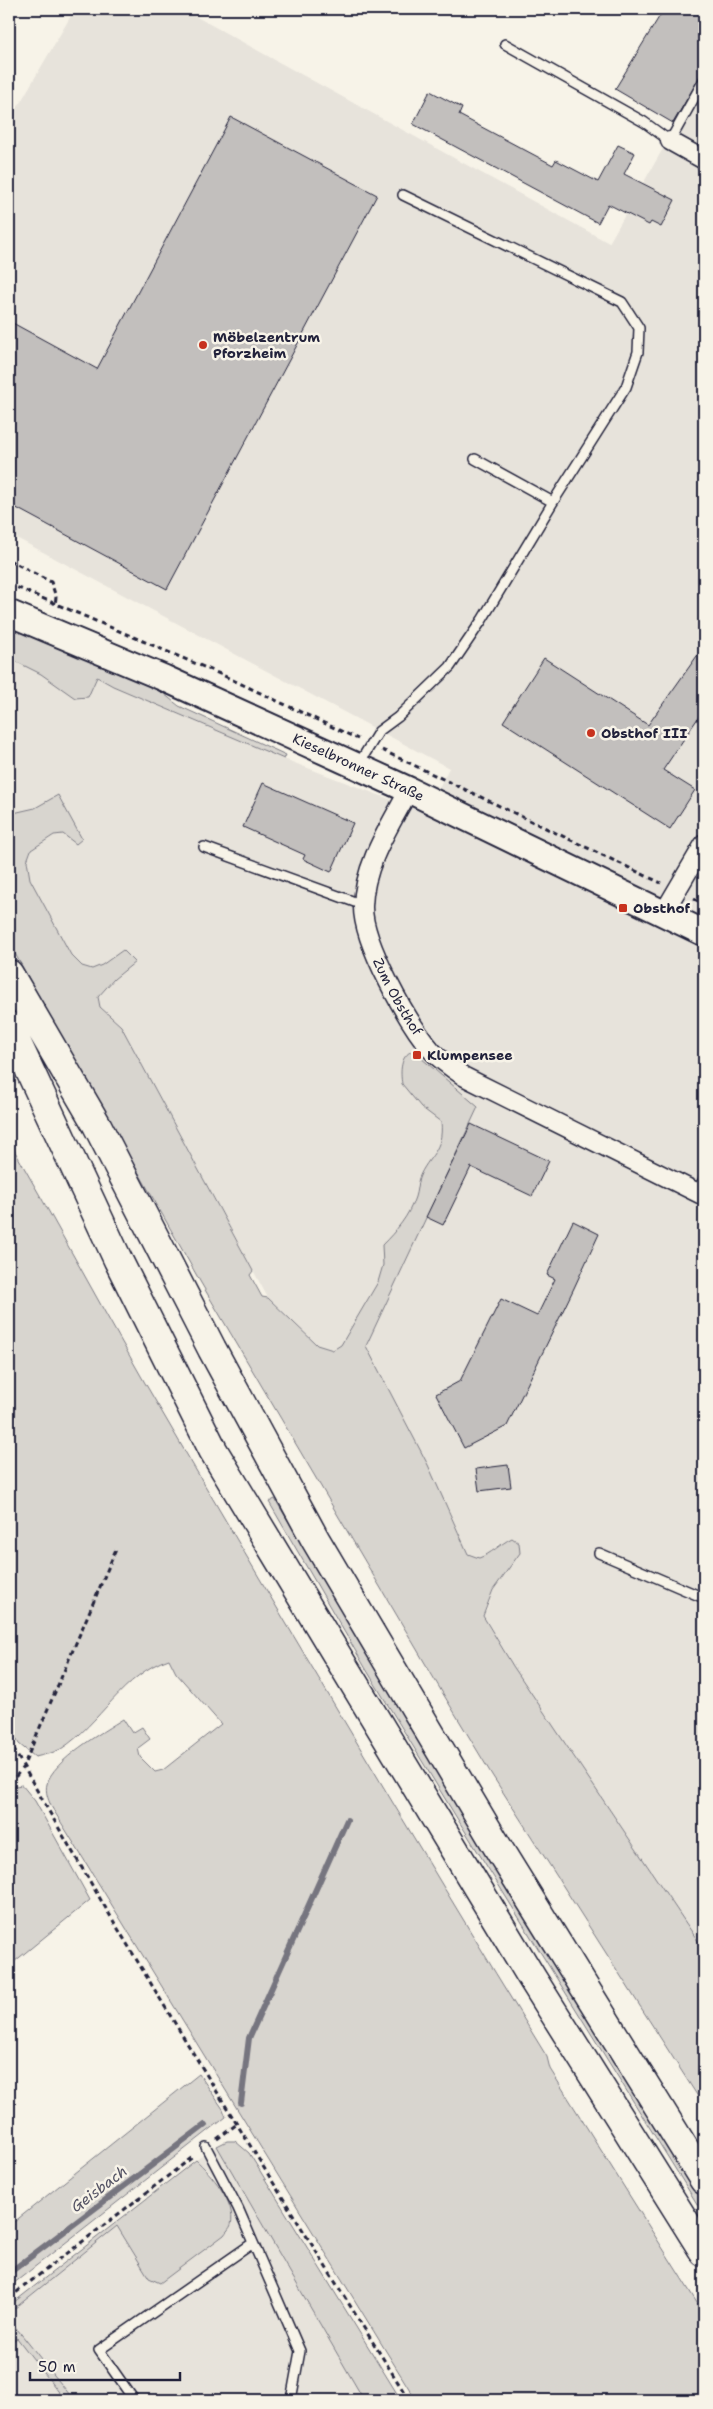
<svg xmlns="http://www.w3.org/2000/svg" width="713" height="2409" viewBox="0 0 713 2409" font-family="'Shantell Sans',sans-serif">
	<rect width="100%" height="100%" fill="#f7f3e8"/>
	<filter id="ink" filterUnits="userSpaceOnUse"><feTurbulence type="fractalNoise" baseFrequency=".02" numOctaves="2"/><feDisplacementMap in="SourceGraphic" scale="10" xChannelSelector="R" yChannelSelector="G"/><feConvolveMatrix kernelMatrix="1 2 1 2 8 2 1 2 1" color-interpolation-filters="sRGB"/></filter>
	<g filter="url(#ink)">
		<path fill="#e7e3db" d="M 75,9 L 182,9 L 609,243 L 704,77 L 704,1950 L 513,1666 L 483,1616 L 488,1607 L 493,1590 L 520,1553 L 499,1544 L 489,1555 L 479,1558 L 468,1554 L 448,1508 L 341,1346 L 333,1350 L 317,1345 L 268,1298 L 121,1026 L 100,1007 L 98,997 L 114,979 L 135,962 L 123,950 L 102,965 L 92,969 L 82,966 L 71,955 L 29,879 L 27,861 L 31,850 L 54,835 L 63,833 L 51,800 L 35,808 L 9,814 L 9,654 L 92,686 L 97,677 L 113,686 L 284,759 L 426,813 L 449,768 L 9,534 L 9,122 Z
			M 217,2146 L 364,2400 L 74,2400 L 9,2319 L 9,2313 L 117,2226 L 149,2278 L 160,2283 L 224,2235 L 231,2225 L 231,2215 L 226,2200 L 215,2177 L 196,2160 Z
			M 17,2337 L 65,2400 L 9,2400 L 9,2344 Z"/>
		<path fill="#d8d5cf" stroke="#7d7c85" d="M 9,625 L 130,674 L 159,690 L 179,706 L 286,755 L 284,759 L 113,686 L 97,677 L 88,697 L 75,698 L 41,674 L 9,658 Z
			M 58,795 L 82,839 L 76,844 L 63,834 L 54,835 L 31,850 L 27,861 L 30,879 L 71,955 L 82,966 L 92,969 L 102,965 L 123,950 L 135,962 L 114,979 L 98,997 L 100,1007 L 121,1026 L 253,1271 L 250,1275 L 262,1297 L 268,1298 L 317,1345 L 333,1350 L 341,1345 L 378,1282 L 383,1265 L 382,1245 C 396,1231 409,1216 415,1197 C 417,1191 417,1184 419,1178 C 428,1155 444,1152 441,1122 L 421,1107 L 402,1084 C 400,1072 400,1055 413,1051 L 478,1107 L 366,1346 L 428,1465 L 468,1554 L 479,1558 C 491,1554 500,1544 512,1538 L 519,1543 L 520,1553 L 493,1590 L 483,1616 L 513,1666 L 704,1950 L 704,2106 L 492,1775 L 442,1692 L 201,1283 L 9,943 L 9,814 L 35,808 Z
			M 9,1141 C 55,1221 99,1303 145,1383 C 277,1609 410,1834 547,2057 L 550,2069 L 704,2314 L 704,2400 L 416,2400 L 51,1806 C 48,1799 45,1791 47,1784 C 52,1761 104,1731 123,1719 L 132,1733 L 142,1727 L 150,1739 L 138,1748 L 140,1757 L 155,1772 L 163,1770 L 221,1724 L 176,1673 L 169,1659 C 123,1674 100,1724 61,1749 C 53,1753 44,1755 35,1757 L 19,1744 L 9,1726 Z
			M 275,1499 L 460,1810 L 704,2203 L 704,2215 L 455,1815 L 366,1669 L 269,1502 Z
			M 22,1785 L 35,1801 L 90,1900 L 9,1966 L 9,1787 Z
			M 199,2074 L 223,2109 L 226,2117 L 9,2287 L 9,2226 Z
			M 227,2141 L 235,2141 L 249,2153 L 401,2400 L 364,2400 L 217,2146 Z
			M 196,2160 C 210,2173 237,2203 231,2225 C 230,2228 226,2232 224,2235 L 160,2283 L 149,2278 L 117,2226 L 9,2313 L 9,2319 L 74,2400 L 65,2400 L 17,2338 L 9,2344 L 9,2306 Z"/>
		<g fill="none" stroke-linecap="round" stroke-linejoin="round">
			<path stroke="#76747f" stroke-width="6" d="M 241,2103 L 249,2038 L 347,1820
				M 9,2273 L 205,2125"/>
		</g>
		<path fill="#c2bfbd" stroke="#22223b" d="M 664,9 L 691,9 L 704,17 L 704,70 L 673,123 L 615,89 Z
			M 430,91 L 462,108 L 459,115 L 553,165 L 556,160 L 598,182 L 618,145 L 635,153 L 624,174 L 675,200 L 661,227 L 651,222 L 649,225 L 608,204 L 598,223 L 413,124 Z
			M 231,117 L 377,195 L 167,589 L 9,504 L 9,321 L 97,369 Z
			M 704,646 L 704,709 L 663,770 L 695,790 L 670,829 L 503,722 L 544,658 L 648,725 Z
			M 263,783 L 353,823 L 331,872 L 303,859 L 305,855 L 243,827 Z
			M 471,1124 L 549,1161 L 532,1196 L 471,1167 L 443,1225 L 426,1217 Z
			M 573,1221 L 599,1234 L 574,1288 L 507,1426 L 464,1448 L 436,1394 L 460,1381 L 501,1299 L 537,1316 L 555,1279 L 547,1275 Z
			M 508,1465 L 511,1487 L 479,1491 L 476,1469 Z"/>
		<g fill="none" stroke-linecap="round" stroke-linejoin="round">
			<defs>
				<path id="lane" d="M 505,44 L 644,122 L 670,141 L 704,80
					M 475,459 L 553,502
					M 358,765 L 379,731 L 398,717 L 450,667 L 482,620 L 553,502 L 626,387 L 638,352 L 639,328 L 622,302 L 403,195
					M 204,847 L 363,905
					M 697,1192 L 704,1179
					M 599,1553 L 704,1598
					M 206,2147 L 238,2208 L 300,2351 L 291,2400
					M 134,2400 L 99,2350 L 253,2243"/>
				<g id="street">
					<path d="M 670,141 L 704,160"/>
					<path id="s1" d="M 409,790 C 390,826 364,864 363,906 C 362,942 408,1023 432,1051 C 442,1062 453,1069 465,1077 L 704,1196"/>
					<path d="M 664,912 L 704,844"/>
				</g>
				<g id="secondary">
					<path id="s2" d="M 9,613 L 164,678 L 409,790 L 704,933"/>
				</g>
				<path id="highway" d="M 9,974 L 97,1125 L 212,1349 L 315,1539 L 500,1851 L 704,2180
					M 9,1026 L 118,1260 L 213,1450 L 532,1978 L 704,2252"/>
			</defs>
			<use href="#lane" stroke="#22223b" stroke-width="12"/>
			<use href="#street" stroke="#22223b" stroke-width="21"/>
			<use href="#secondary" stroke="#22223b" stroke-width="29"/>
			<use href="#highway" stroke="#22223b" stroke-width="31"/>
			<path stroke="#22223b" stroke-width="3" stroke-dasharray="5 4" stroke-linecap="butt" d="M 9,560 L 51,582 L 56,597 L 55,605
				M 9,584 L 220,674 L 358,739
				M 382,750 L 661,883
				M 694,899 L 704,904
				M 9,1741 C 135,1965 273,2182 409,2400
				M 10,1784 L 23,1767 L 117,1547
				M 217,2139 L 237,2124
				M 9,2298 L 194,2156"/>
			<use href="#lane" stroke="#f7f3e8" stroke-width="9"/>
			<use href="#street" stroke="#f7f3e8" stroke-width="18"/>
			<use href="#secondary" stroke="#f7f3e8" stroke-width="25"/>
			<use href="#highway" stroke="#f7f3e8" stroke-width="28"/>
		</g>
	</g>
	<g fill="#c8321e" stroke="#f7f3e8" stroke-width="2">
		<circle cx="203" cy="345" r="5"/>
		<circle cx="591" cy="733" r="5"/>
		<rect x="618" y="903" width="10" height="10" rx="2.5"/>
		<rect x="412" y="1050" width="10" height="10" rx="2.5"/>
	</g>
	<g text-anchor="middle" stroke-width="5" stroke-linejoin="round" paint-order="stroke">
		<g font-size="14" font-weight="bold" fill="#22223b" stroke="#f7f3e8" text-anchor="start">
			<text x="213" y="342">Möbelzentrum<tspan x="213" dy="16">Pforzheim</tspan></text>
			<text x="601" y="738">Obsthof III</text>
			<text x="633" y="913">Obsthof</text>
			<text x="427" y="1060">Klumpensee</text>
		</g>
		<g font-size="14" fill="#22223b" stroke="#f7f3e8">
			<text dy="5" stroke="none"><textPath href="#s2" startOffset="382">Kieselbronner Straße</textPath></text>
			<text dy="5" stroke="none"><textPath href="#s1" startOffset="224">Zum Obsthof</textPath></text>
		</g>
		<g font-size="15" font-style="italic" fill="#535263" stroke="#f7f3e8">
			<text transform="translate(99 2189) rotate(-37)" y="5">Geisbach</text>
		</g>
	</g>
	<rect width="713" height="2409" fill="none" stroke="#f7f3e8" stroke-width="30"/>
	<rect x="15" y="15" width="683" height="2379" fill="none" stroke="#22223b" stroke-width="2" filter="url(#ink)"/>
	<path d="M30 2372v8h150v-8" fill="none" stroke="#22223b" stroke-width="2.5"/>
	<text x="38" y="2372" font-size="15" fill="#22223b" stroke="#f7f3e8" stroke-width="4" paint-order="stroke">50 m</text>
</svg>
